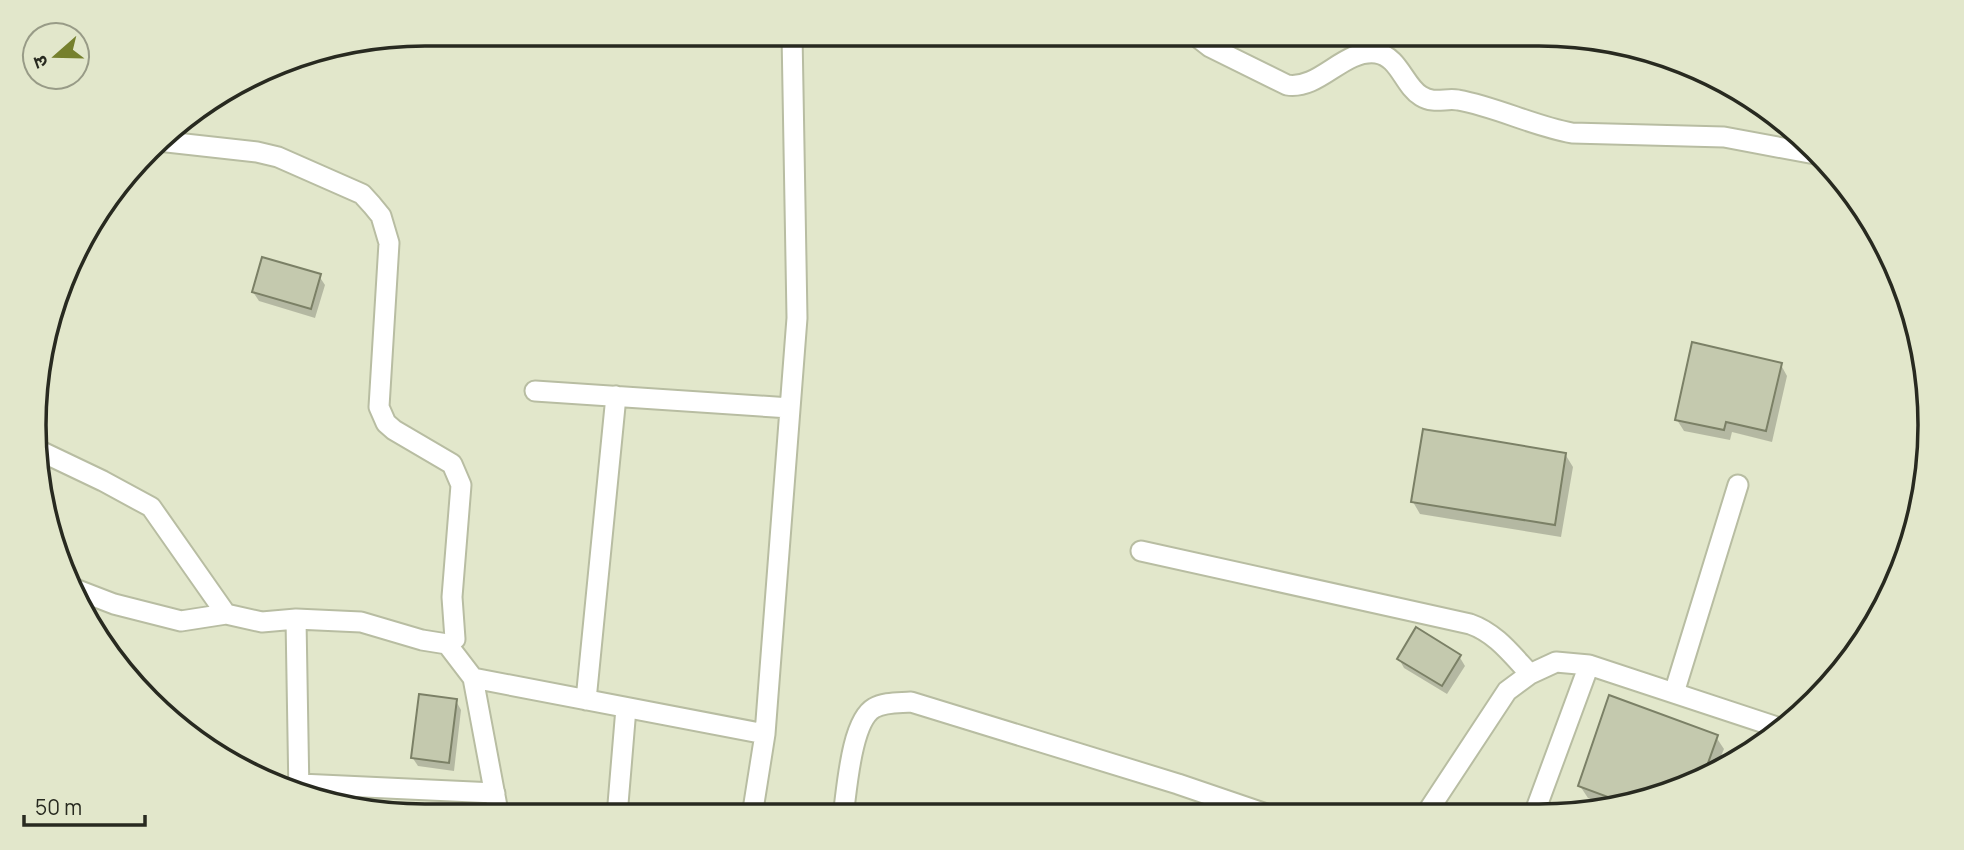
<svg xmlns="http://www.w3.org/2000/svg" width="1964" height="850" viewBox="0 0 1964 850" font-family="Manrope,'Noto Sans Devanagari',sans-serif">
	<rect width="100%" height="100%" fill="#e2e7cb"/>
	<path fill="#0003" d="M 319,276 L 325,285 L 315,318 L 259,301 L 253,292 Z
		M 1781,365 L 1787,376 L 1772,442 L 1732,432 L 1730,440 L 1684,431 L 1677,420 Z
		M 1565,454 L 1573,467 L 1561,537 L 1420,514 L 1413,502 Z
		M 1459,656 L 1465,666 L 1447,694 L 1404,668 L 1399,659 Z
		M 456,701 L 461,710 L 454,771 L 418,766 L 412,757 Z
		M 1716,737 L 1724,749 L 1712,777 L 1611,807 L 1588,798 L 1580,786 Z
		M 1168,806 L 1197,814 L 1165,815 Z"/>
	<path fill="#c4c9ae" stroke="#7b8066" stroke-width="2" d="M 262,257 L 321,274 L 311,309 L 252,292 Z
		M 1692,342 L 1782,363 L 1766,431 L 1726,422 L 1724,430 L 1675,420 Z
		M 1423,429 L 1566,453 L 1555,525 L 1411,502 Z
		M 1416,627 L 1461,655 L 1442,686 L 1397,659 Z
		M 419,694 L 457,699 L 449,763 L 411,758 Z
		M 1609,695 L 1718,735 L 1702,780 L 1624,803 L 1578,786 Z"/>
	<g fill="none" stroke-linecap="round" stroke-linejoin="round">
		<defs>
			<path id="minor" d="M 1192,33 L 1210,47 L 1287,85 C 1320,90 1343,49 1376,53 C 1399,56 1404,86 1421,96 C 1434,104 1445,98 1458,100 C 1497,107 1533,126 1572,133 L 1724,137 L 1815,154
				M 535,391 L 790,408
				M 38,450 L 103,481 L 151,507 L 226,614
				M 1141,551 L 1470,624 C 1496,633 1512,655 1530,674
				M 75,589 L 114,604 L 181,621 L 226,614 L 262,622 L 296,619 L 361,622 L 422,640 L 447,644 L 455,639 L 452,597 L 461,485 L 452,464 L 394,430 L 386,423 L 379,407 L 389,243 L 381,216 L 372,205 L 362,194 L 278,157 L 257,152 L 158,141
				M 296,619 L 299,795
				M 447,644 L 473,678 L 499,817
				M 473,678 L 765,734
				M 1674,693 L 1738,485
				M 586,700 L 616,396
				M 300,784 L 495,793
				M 1426,814 L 1507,691 L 1530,674 L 1556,662 L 1589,665 L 1783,729
				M 1534,814 L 1589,665
				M 617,816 L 626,708
				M 752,816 L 765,734 L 797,318 L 792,33
				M 843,816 C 847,790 851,721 874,708 C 884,702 899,703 911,702 L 1178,784 L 1266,814"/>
		</defs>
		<use href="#minor" stroke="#b8bda2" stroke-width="23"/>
		<use href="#minor" stroke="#fff" stroke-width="19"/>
	</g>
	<path d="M0 0H1964V850H0ZM425 46H1539A379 379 0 0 1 1918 425V425A379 379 0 0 1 1539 804H425A379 379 0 0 1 46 425V425A379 379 0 0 1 425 46Z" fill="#e2e7cb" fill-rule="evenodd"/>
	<path fill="none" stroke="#282a20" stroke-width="3.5" d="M425 46H1539A379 379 0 0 1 1918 425V425A379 379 0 0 1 1539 804H425A379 379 0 0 1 46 425V425A379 379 0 0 1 425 46Z"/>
	<g transform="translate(56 56) rotate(250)"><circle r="33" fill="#e2e7cb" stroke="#989b87" stroke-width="2"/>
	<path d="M0-5L12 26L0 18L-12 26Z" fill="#75802d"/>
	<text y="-10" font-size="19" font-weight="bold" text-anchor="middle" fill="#282a20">उ</text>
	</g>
	<path d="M24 815v10h121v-10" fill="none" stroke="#282a20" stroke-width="3.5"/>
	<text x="35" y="815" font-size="21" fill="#282a20" stroke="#e2e7cb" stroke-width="5" paint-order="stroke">50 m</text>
</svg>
